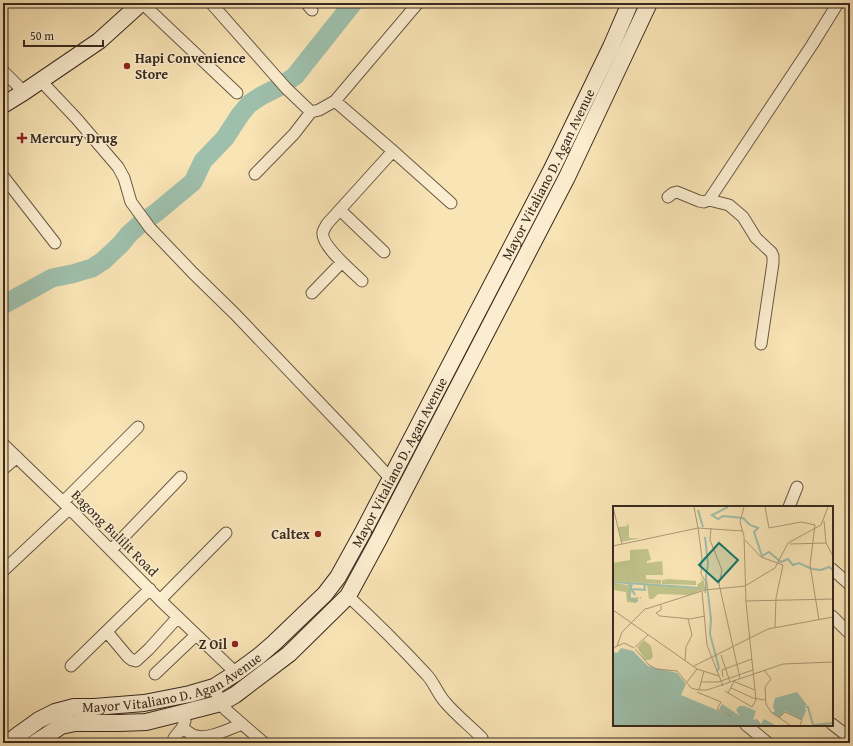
<svg xmlns="http://www.w3.org/2000/svg" width="853" height="746" viewBox="0 0 853 746" font-family="'Gentium Book Plus',serif">
	<rect width="100%" height="100%" fill="#f9e4b5"/>
	<filter id="stains"><feTurbulence type="fractalNoise" baseFrequency=".005" numOctaves="4"/><feColorMatrix values="0 0 0 0 .2 0 0 0 0 .09 0 0 0 0 .02 0 0 0 .5 -.17"/></filter>
	<radialGradient id="worn" r=".72"><stop offset=".6" stop-color="#630" stop-opacity="0"/><stop offset="1" stop-color="#630" stop-opacity=".3"/></radialGradient>
	<g fill="none" stroke-linecap="round" stroke-linejoin="round">
		<path stroke="#9ebfab" stroke-width="19" d="M 3,305 L 52,278 L 72,274 L 92,268 L 103,261 L 121,244 L 129,234 L 139,225 L 157,212 L 193,182 L 203,161 L 225,138 L 240,115 L 249,104 L 261,96 L 279,87 L 295,76 L 353,3"/>
		<defs>
			<path id="minor" d="M 142,3 L 237,93
				M 211,3 L 286,88 L 311,112
				M 306,3 L 312,10
				M 3,71 L 24,92
				M 41,81 L 76,118 L 118,167 L 124,178 L 131,202 L 150,228 L 193,273 L 235,314 L 356,441 L 391,479
				M 335,101 L 393,151 L 451,203
				M 255,174 L 294,134 L 311,112 L 319,110 L 335,101 L 418,3
				M 3,176 L 55,243
				M 668,197 L 673,193 L 677,192 L 699,201 L 704,202 L 709,200 L 729,205 L 743,217 L 756,238 L 771,252 L 773,256 L 773,263 L 761,344
				M 709,200 L 812,45 L 838,3
				M 340,210 L 384,252
				M 362,281 C 353,272 320,245 323,232 C 324,229 326,226 327,224 L 393,151
				M 312,293 L 342,262
				M 3,444 L 63,502 L 160,600 L 236,673
				M 3,469 L 17,457
				M 63,502 L 138,427
				M 789,507 L 797,487
				M 111,550 L 181,477
				M 832,569 L 850,585
				M 3,571 L 69,509
				M 348,596 C 375,621 401,647 426,674 C 434,682 437,693 445,702 C 456,715 470,726 482,738
				M 160,600 L 226,533
				M 832,616 L 850,634
				M 107,632 L 128,657 L 132,660 L 136,661 L 149,649 L 178,617
				M 71,666 L 150,589
				M 155,674 L 196,635
				M 214,687 L 221,703 L 225,709 L 264,743
				M 832,724 L 850,738
				M 746,725 L 768,743
				M 182,728 C 186,730 189,733 193,735 C 206,741 229,729 242,724
				M 176,743 L 174,738 L 182,728 L 185,721"/>
			<g id="secondary">
				<path d="M 3,105 L 24,92 L 99,41 L 141,3"/>
				<path id="s1" d="M 8,743 L 18,735 L 39,720 L 55,712 L 74,707 L 94,707 L 144,703 L 190,694 L 214,687 L 236,673 L 259,656 L 274,643 L 325,594 L 338,577 L 364,530 L 552,169 L 611,47 L 630,3"/>
				<path d="M 35,743 L 61,726 L 75,723 L 119,723 L 146,722 L 186,712 L 221,703 L 235,695 L 289,654 L 348,596 L 379,539 L 567,177 L 649,3"/>
			</g>
		</defs>
		<use href="#minor" stroke="#695844" stroke-width="13"/>
		<use href="#secondary" stroke="#392a1e" stroke-width="18"/>
		<use href="#minor" stroke="#fbedcf" stroke-width="11"/>
		<use href="#secondary" stroke="#fbedcf" stroke-width="16"/>
	</g>
	<g fill="#8f2418" stroke="#fbedcf" stroke-width="1.5">
		<circle cx="127" cy="66" r="4"/>
		<path d="M20 132h4v4h4v4h-4v4h-4v-4h-4v-4h4z"/>
		<circle cx="318" cy="534" r="4"/>
		<circle cx="235" cy="644" r="4"/>
	</g>
	<g text-anchor="middle" stroke-width="3" stroke-linejoin="round" paint-order="stroke">
		<g font-size="14" font-weight="bold" fill="#392a1e" stroke="#fbedcf" text-anchor="start">
			<text x="135" y="63">Hapi Convenience<tspan x="135" dy="16">Store</tspan></text>
			<text x="30" y="143">Mercury Drug</text>
			<text x="310" y="539" text-anchor="end">Caltex</text>
			<text x="227" y="649" text-anchor="end">Z Oil</text>
		</g>
		<g font-size="14" fill="#392a1e" stroke="#fbedcf">
			<text dy="5" stroke="none"><textPath href="#s1" startOffset="839">Mayor Vitaliano D. Agan Avenue</textPath></text>
			<text dy="5" stroke="none"><textPath href="#s1" startOffset="515">Mayor Vitaliano D. Agan Avenue</textPath></text>
			<text transform="translate(115 533) rotate(45)" y="5">Bagong Bulilit Road</text>
			<text dy="5" stroke="none"><textPath href="#s1" startOffset="179">Mayor Vitaliano D. Agan Avenue</textPath></text>
		</g>
	</g>
	<g transform="translate(613 506)">
		<rect width="220" height="220" fill="#f9e4b5"/>
		<path d="M 13,17 L 16,19 L 16,32 L 27,32 L 8,36 L 5,21 L 15,20 ZM 35,43 L 38,54 L 34,55 L 34,57 L 49,55 L 50,69 L 33,69 L 33,73 L 48,74 L 48,78 L 0,75 L 0,57 L 17,54 L 17,44 ZM 87,71 L 91,75 L 92,83 L 76,89 L 45,88 L 40,93 L 36,93 L 34,79 L 86,83 L 84,79 L 89,75 ZM 56,73 L 83,75 L 83,79 L 49,78 L 49,74 ZM 0,77 L 15,79 L 18,82 L 17,92 L 28,91 L 28,93 L 26,91 L 23,97 L 14,96 L 13,86 L 0,84 Z" fill="#c1c38b"/>
		<path d="M 31,134 L 38,140 L 40,151 L 37,154 L 32,154 L 24,141 Z" fill="#c1c38b"/>
		<path d="M 8,142 L 20,145 L 35,160 L 64,167 L 73,178 L 68,189 L 118,210 L 106,203 L 109,198 L 127,210 L 123,204 L 126,200 L 131,200 L 143,205 L 140,214 L 144,213 L 148,218 L 151,213 L 162,219 L 0,219 L 0,146 L 4,147 ZM 184,186 L 194,199 L 191,199 L 193,205 L 189,214 L 172,205 L 166,212 L 159,207 L 162,205 L 160,201 L 162,192 Z" fill="#9ebfab"/>
		<path fill="none" stroke="#9ebfab" stroke-width="2" d="M 115,1 L 99,9 L 105,13 L 110,10 L 130,12 L 137,19 L 145,22 L 141,26 L 149,50 L 156,46 L 168,56 L 175,53 L 180,59 L 186,57 L 199,63 L 208,64 L 216,61 L 220,64M 85,4 L 90,21M 92,31 L 95,58 L 93,71 L 98,113 L 97,128 L 106,162 L 104,165M 0,76 L 86,82M 15,77 L 22,89M 19,77 L 16,92 L 25,95M 20,83 L 32,84 L 31,78M 190,200 L 195,201 L 200,219M 0,207 L 105,218 L 114,216 L 118,212M 119,210 L 125,213 L 128,219M 0,216 L 32,219M 201,219 L 220,217"/>
		<path fill="none" stroke="#ac9a79" stroke-width="1" d="M 0,1 L 9,38M 81,1 L 85,22M 152,1 L 156,22 L 188,16 L 202,19M 211,15 L 213,37 L 220,50M 202,19 L 197,59 L 206,114M 85,22 L 89,52 L 88,68 L 93,76 L 92,87M 98,22 L 97,34 L 109,64 L 106,78 L 127,172M 132,34 L 148,51 L 170,59 L 163,92 L 162,121M 177,38 L 213,37M 0,40 L 85,22 L 130,25M 132,80 L 162,62 L 175,37 L 208,19 L 215,1M 89,86 L 94,139 L 110,180M 133,95 L 220,93M 48,99 L 48,104 L 43,107 L 47,110 L 77,113 L 92,110M 33,103 L 92,84 L 132,80M 0,104 L 84,163 L 106,170M 4,140 L 9,126 L 33,102M 22,141 L 35,129M 0,142 L 11,137 L 21,142M 22,143 L 36,159M 108,149 L 117,176M 72,154 L 73,141 L 79,129 L 75,113M 35,158 L 43,163 L 64,165 L 78,182 L 86,184 L 94,184 L 170,158 L 220,156M 81,160 L 155,123 L 220,111M 151,164 L 158,173 L 152,181 L 153,198 L 158,206 L 177,219M 110,171 L 109,164 L 139,153M 120,175 L 142,184M 74,176 L 84,163M 88,176 L 105,176 L 140,164M 118,182 L 140,192 L 152,194M 86,184 L 91,165M 112,185 L 139,201 L 143,194 L 133,96 L 131,30 L 127,16 L 131,1M 84,186 L 108,196M 115,187 L 122,174M 108,196 L 104,203 L 118,210M 166,212 L 172,206 L 189,214 L 187,219"/>
		<path fill="#0f766e" fill-opacity="0.15" stroke="#0f766e" stroke-width="2" d="M 106,37 L 125,54 L 105,76 L 86,59 Z"/>
		<rect width="220" height="220" fill="none" stroke="#392a1e" stroke-width="2"/>
	</g>
	<rect width="853" height="746" fill="none" stroke="#f9e4b5" stroke-width="16"/>
	<rect x="4" y="4" width="845" height="738" fill="none" stroke="#392a1e" stroke-width="2"/>
	<rect x="8" y="8" width="837" height="730" fill="none" stroke="#392a1e"/>
	<path d="M24 40v6h79v-6" fill="none" stroke="#392a1e" stroke-width="2"/>
	<text x="30" y="40" font-size="12" fill="#392a1e" stroke="#fbedcf" stroke-width="3" paint-order="stroke">50 m</text>
	<rect width="100%" height="100%" filter="url(#stains)"/>
	<rect width="100%" height="100%" fill="url(#worn)"/>
</svg>
